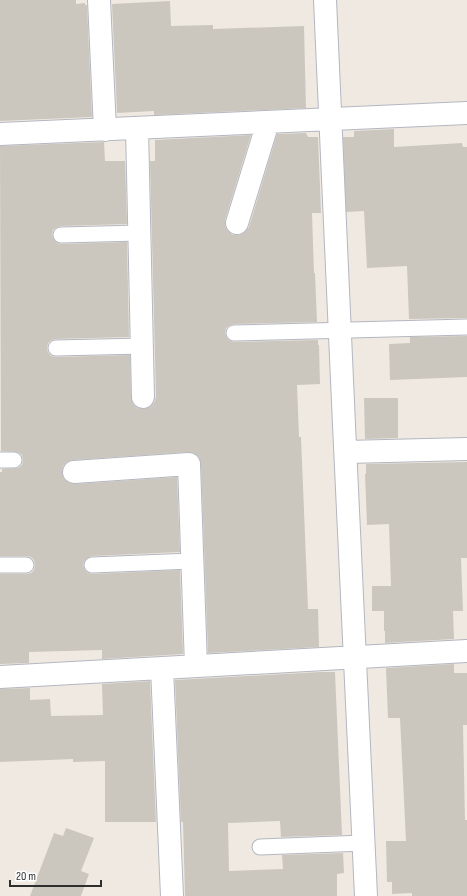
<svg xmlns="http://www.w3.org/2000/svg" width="467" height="896" viewBox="0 0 467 896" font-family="'Sofia Sans Condensed',sans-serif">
	<rect width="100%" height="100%" fill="#efe9e1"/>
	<path fill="#cbc7bf" d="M 0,0 L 76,0 L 76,4 L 85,3 L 85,5 L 87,5 L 92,117 L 0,121 Z
		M 170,1 L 171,26 L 213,25 L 213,29 L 304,26 L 306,108 L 154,115 L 154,111 L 117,113 L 112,4 Z
		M 394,129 L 394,147 L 462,143 L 463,147 L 467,147 L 467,318 L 409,319 L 407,266 L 367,268 L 364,211 L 346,212 L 343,137 L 354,137 L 354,131 Z
		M 306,133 L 308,137 L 318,137 L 321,213 L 312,213 L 314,273 L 315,273 L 317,322 L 234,324 L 229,326 L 226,328 L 225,333 L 227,338 L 230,341 L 234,342 L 318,340 L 318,345 L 319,345 L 320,384 L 297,385 L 299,437 L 301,437 L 308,609 L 318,609 L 319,647 L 208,653 L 201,464 L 199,457 L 194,453 L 188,452 L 73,460 L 67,462 L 63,466 L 62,472 L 64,479 L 69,483 L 75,484 L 177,477 L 180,552 L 92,556 L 87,558 L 84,561 L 83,565 L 85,570 L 88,573 L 92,574 L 180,570 L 183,654 L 102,659 L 102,650 L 29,652 L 29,663 L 0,664 L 0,574 L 26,574 L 31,573 L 34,570 L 35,565 L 34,560 L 31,557 L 26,556 L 0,556 L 0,472 L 2,472 L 2,469 L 18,468 L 22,465 L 23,460 L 22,455 L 18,452 L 1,451 L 0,146 L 103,142 L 104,142 L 105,161 L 125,161 L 127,224 L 61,226 L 56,228 L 53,230 L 52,235 L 54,240 L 57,243 L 61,244 L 127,242 L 129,337 L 56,339 L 52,340 L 48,343 L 47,349 L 48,352 L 51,356 L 56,357 L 130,355 L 131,398 L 133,404 L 137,408 L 144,409 L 150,407 L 154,403 L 156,397 L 150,161 L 155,161 L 155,140 L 251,135 L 225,220 L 225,226 L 228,231 L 233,235 L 239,235 L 245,232 L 249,227 L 277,134 Z
		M 467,336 L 467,377 L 390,380 L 389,344 L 410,343 L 410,337 Z
		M 364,398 L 398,398 L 398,438 L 365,439 Z
		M 467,462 L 467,558 L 461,558 L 463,611 L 453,611 L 454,639 L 385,643 L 385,631 L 384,631 L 384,611 L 372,611 L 372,586 L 391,586 L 389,524 L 367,525 L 365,474 L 366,474 L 366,464 Z
		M 454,664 L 454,673 L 467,673 L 467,725 L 463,725 L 465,820 L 467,820 L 467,896 L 412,896 L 412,893 L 392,894 L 392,882 L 387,882 L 386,841 L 406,841 L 400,718 L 388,718 L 386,668 Z
		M 320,672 L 335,672 L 342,835 L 281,837 L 280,821 L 228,823 L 229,871 L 283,869 L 282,855 L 343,853 L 344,873 L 337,874 L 337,896 L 185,896 L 183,822 L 181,822 L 175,680 Z
		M 150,681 L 156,822 L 105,822 L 105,761 L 73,762 L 73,759 L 0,762 L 0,689 L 30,688 L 30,700 L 50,699 L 51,716 L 103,715 L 102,684 Z
		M 66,828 L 94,838 L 81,871 L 89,874 L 81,896 L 30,896 L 54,833 L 63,836 Z"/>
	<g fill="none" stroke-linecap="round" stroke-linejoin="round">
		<defs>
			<path id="lane" d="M 61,235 L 139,233
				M 234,333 L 467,327
				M 56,348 L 142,346
				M 0,460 L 14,460
				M 0,565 L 26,565
				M 92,565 L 192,561
				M 260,847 L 364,843"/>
			<path id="street" d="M 99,0 L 105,130
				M 325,0 C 336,299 354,597 366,896
				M 137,128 L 143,397
				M 0,134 L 467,113
				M 237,223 L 268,122
				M 346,452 L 467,449
				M 74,472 L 189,464 L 196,666
				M 162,668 L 172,896
				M 0,677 L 467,651"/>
		</defs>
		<use href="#lane" stroke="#b4b7c1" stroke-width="17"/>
		<use href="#street" stroke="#b4b7c1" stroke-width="24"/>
		<use href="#lane" stroke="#fff" stroke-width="15"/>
		<use href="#street" stroke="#fff" stroke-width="22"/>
	</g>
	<path d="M10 880v6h91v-6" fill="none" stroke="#2e2e2e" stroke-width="2"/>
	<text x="16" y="880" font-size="12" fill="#2e2e2e" stroke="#ffffff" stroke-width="3" paint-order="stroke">20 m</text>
</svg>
